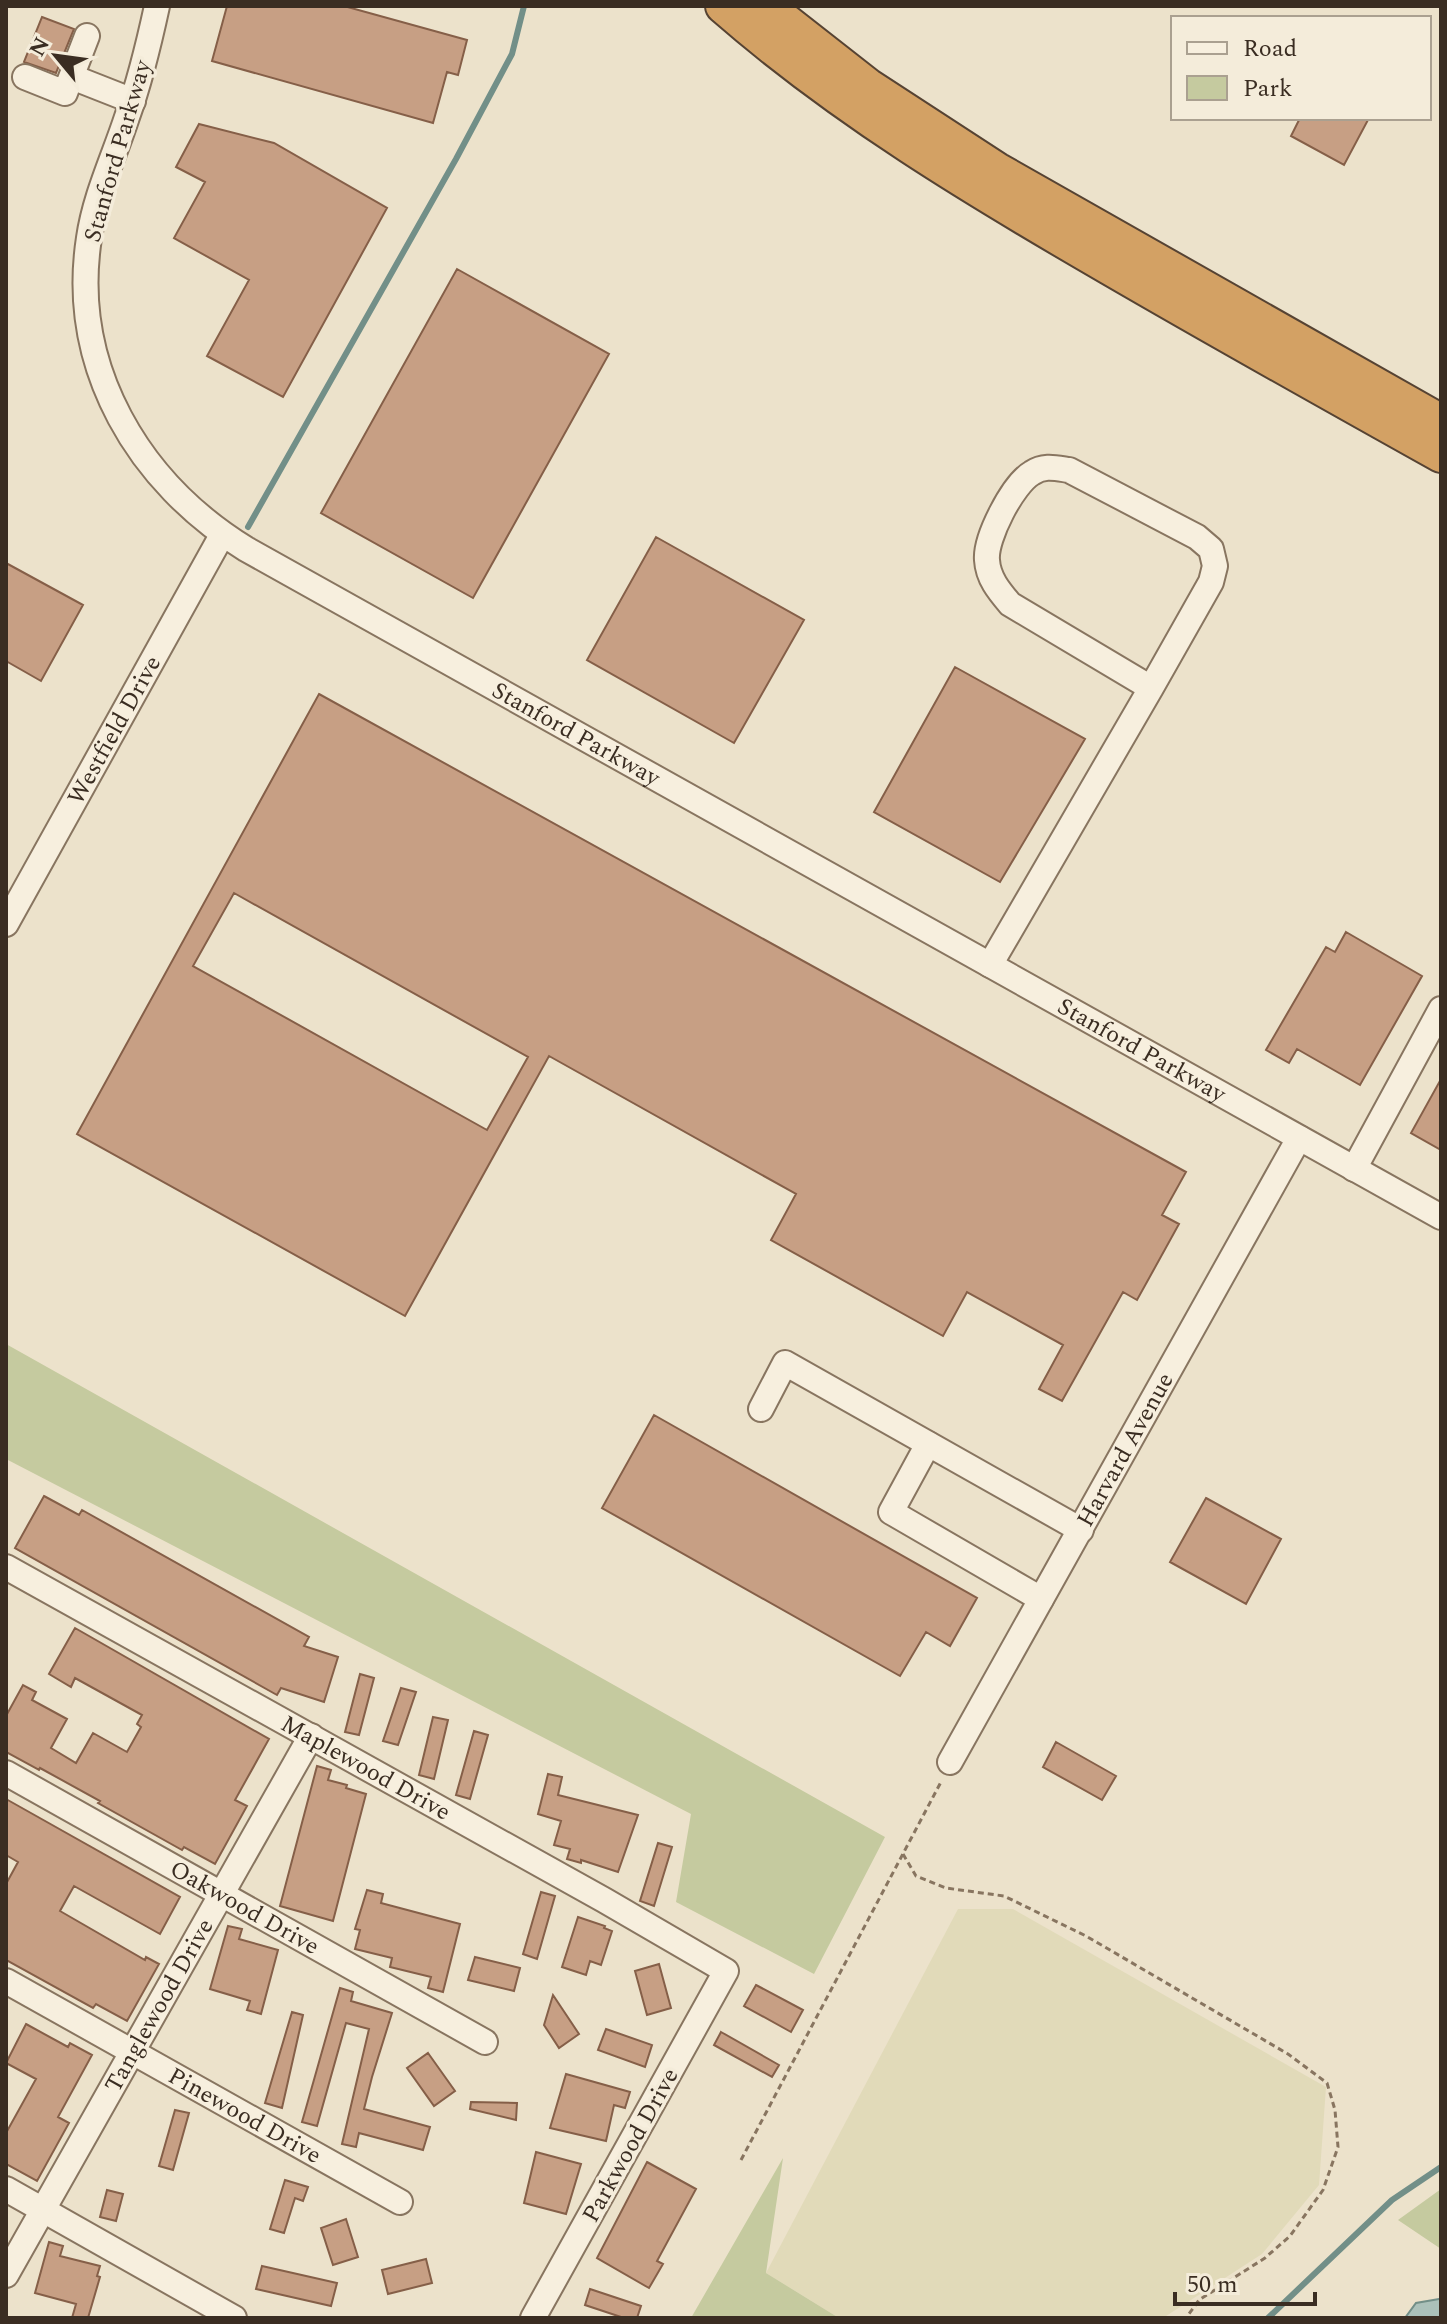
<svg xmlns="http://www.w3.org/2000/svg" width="1447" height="2324" viewBox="0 0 1447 2324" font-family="Spectral,serif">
	<rect width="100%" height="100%" fill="#ece2cb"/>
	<path fill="#e1dab9" d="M 958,1909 L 1013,1909 L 1326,2087 L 1319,2185 L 1262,2254 L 1163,2318 L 839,2318 L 766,2273 Z"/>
	<path fill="#c5ca9f" d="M 6,1344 L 885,1837 L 814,1974 L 676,1902 L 691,1814 L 6,1459 Z
		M 783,2158 L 766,2273 L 839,2318 L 691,2318 Z
		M 1441,2189 L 1441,2249 L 1398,2220 Z"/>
	<path fill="#abc1ba" stroke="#728f88" stroke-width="2" d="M 1439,2299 L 1441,2299 L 1441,2318 L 1405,2318 L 1416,2303 Z"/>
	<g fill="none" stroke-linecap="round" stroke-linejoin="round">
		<path stroke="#728f88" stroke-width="6" d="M 248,527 L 456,159 L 512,54 L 524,6
			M 1268,2318 L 1392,2200 L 1441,2167"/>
	</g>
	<path fill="#c79f84" stroke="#855f48" stroke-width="2" fill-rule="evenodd" d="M 227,6 L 344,6 L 467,40 L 458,75 L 447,72 L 433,123 L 212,61 Z
		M 42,17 L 74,29 L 56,73 L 24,62 Z
		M 1300,118 L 1369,118 L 1344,165 L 1291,136 Z
		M 199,124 L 274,143 L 387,208 L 283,397 L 207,356 L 249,280 L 174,238 L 205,182 L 176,167 Z
		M 457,269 L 609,354 L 473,598 L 321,513 Z
		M 656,537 L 804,620 L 734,743 L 587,660 Z
		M 6,563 L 83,605 L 41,681 L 6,661 Z
		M 955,667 L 1085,739 L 1000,882 L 874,812 Z
		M 319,694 L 1186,1172 L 1162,1215 L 1179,1224 L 1137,1300 L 1123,1292 L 1062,1401 L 1039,1389 L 1063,1345 L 967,1292 L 943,1336 L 771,1240 L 796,1194 L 549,1056 L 405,1316 L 77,1134 ZM 234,893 L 528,1057 L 487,1130 L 193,966 Z
		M 1346,932 L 1422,976 L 1360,1085 L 1297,1049 L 1289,1063 L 1266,1050 L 1326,947 L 1335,952 Z
		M 1441,1079 L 1441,1150 L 1411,1133 Z
		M 654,1415 L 977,1598 L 950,1646 L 926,1632 L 900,1676 L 602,1508 Z
		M 44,1496 L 79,1515 L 82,1510 L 309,1637 L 304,1646 L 338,1657 L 324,1702 L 281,1688 L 277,1695 L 15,1548 Z
		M 1206,1498 L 1281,1539 L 1246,1604 L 1170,1562 Z
		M 75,1628 L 269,1739 L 235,1800 L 247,1806 L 215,1864 L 184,1847 L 182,1850 L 98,1803 L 100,1801 L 40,1768 L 39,1770 L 6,1752 L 6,1716 L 23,1685 L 36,1692 L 32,1700 L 67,1719 L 51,1748 L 76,1763 L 93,1733 L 127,1752 L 141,1727 L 137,1724 L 142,1715 L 75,1678 L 71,1687 L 49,1674 Z
		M 360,1674 L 374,1678 L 359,1735 L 345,1732 Z
		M 401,1688 L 416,1692 L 398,1745 L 383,1741 Z
		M 433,1717 L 448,1720 L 434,1779 L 419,1775 Z
		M 474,1731 L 488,1735 L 470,1799 L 456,1795 Z
		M 1056,1742 L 1116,1776 L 1102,1800 L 1043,1767 Z
		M 317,1766 L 331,1770 L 328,1780 L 347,1785 L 346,1788 L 366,1794 L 333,1921 L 280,1906 Z
		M 548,1774 L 562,1777 L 558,1795 L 638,1815 L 618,1872 L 581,1860 L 581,1863 L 567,1859 L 570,1849 L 554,1845 L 561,1821 L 538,1814 Z
		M 6,1799 L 180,1897 L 160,1934 L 74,1886 L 60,1911 L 145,1960 L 146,1957 L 159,1964 L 127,2021 L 96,2004 L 93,2008 L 6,1960 L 6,1884 L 18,1862 L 6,1855 Z
		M 658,1843 L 672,1847 L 654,1906 L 640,1901 Z
		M 367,1890 L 383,1894 L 381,1903 L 460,1924 L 443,1992 L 428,1988 L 431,1977 L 390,1967 L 392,1958 L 355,1949 L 360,1930 L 355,1929 Z
		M 541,1892 L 555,1896 L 537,1959 L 523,1954 Z
		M 578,1917 L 605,1926 L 604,1928 L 612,1931 L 601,1965 L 590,1961 L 586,1975 L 562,1967 Z
		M 228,1926 L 242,1929 L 239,1939 L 278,1950 L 261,2014 L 247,2010 L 250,2001 L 210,1989 Z
		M 475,1957 L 520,1968 L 514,1991 L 468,1980 Z
		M 659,1964 L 671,2008 L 647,2015 L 635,1971 Z
		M 756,1985 L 803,2010 L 791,2032 L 744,2006 Z
		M 340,1988 L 353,1992 L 351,2001 L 392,2013 L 372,2077 L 364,2109 L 430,2127 L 423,2150 L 359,2133 L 356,2147 L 342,2144 L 369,2029 L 346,2023 L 317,2126 L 302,2122 Z
		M 553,1995 L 579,2034 L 559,2048 L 544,2025 Z
		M 292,2012 L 303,2015 L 282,2108 L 265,2103 Z
		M 26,2024 L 68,2047 L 70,2043 L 92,2055 L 58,2117 L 69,2123 L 37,2181 L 6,2164 L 6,2133 L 36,2079 L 6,2063 Z
		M 606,2029 L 652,2045 L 645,2067 L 598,2050 Z
		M 721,2032 L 779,2065 L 772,2077 L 714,2045 Z
		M 428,2053 L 455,2091 L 434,2106 L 407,2068 Z
		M 566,2074 L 630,2092 L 625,2108 L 614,2105 L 606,2141 L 550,2128 Z
		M 471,2102 L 517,2103 L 516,2120 L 470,2109 Z
		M 175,2110 L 189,2113 L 173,2170 L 159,2166 Z
		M 536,2152 L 581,2164 L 566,2214 L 524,2203 Z
		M 647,2162 L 696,2189 L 657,2261 L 663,2264 L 649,2288 L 597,2258 Z
		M 285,2180 L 308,2187 L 303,2201 L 295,2198 L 284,2233 L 270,2229 Z
		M 107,2190 L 123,2194 L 116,2221 L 100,2217 Z
		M 346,2219 L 358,2257 L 333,2265 L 321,2228 Z
		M 49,2242 L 63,2246 L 60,2256 L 100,2266 L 97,2276 L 100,2277 L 88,2318 L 72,2318 L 76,2304 L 35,2293 Z
		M 426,2259 L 432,2283 L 388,2294 L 382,2270 Z
		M 262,2266 L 337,2283 L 331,2306 L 256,2289 Z
		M 590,2289 L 641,2306 L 637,2318 L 624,2318 L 585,2305 Z"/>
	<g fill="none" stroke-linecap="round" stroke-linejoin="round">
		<defs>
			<g id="minor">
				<path id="s1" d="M 157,6 C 149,43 140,81 127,117 C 114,157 95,196 89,238 C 69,368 139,483 246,549 L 1441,1217"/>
				<path d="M 25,77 L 65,93 L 87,36"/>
				<path d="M 72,77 L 133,101"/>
				<path id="s2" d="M 6,924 L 222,535"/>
				<path d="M 990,965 L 1151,688 L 1211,582 L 1215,566 L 1211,549 L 1197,537 L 1069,470 C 1055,468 1044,465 1032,473 C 1013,484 985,538 987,560 C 988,578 999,591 1010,604 L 1151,688"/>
				<path d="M 1354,1169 L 1441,1009"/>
				<path d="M 761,1409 L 785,1363 L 1081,1530"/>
				<path d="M 928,1444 L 891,1512 L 1041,1599"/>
				<path id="s3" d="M 6,1567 L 604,1900 L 726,1971 L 533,2318"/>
				<path id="s4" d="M 950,1762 L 1299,1138"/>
				<path id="s5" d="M 6,1773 L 485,2042"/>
				<path id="s6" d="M 6,1981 L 400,2202"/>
				<path d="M 6,2189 L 234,2318"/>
				<path id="s7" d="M 6,2275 L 311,1736"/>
			</g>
			<path id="highway" d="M 723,6 C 841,109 974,189 1109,267 C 1219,331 1330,393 1441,455
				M 766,6 L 868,86 L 997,170 L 1441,422"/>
		</defs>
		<use href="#minor" stroke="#887560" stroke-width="28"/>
		<use href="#highway" stroke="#564333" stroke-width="38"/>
		<path stroke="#887560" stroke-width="3" stroke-dasharray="6 4" stroke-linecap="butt" d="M 903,1854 L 916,1876 L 946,1888 L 1004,1896 L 1086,1936 L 1288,2054 L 1327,2083 L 1335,2110 L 1338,2147 L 1323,2190 L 1290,2236 L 1265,2258 L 1199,2300 L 1186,2318
			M 741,2160 L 942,1780"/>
		<use href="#minor" stroke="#f7efde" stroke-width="24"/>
		<use href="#highway" stroke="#d3a164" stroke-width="34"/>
	</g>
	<g text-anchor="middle" stroke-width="7" stroke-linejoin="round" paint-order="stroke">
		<g font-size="24" fill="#3a2d22" stroke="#f4ecda">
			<text transform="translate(117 151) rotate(-74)" y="8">Stanford Parkway</text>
			<text dy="8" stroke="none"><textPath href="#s2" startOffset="222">Westfield Drive</textPath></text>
			<text dy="8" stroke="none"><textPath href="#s1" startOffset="990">Stanford Parkway</textPath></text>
			<text dy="8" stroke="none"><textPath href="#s1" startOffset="1638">Stanford Parkway</textPath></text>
			<text dy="8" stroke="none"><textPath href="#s4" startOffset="358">Harvard Avenue</textPath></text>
			<text dy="8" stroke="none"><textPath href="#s3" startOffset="412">Maplewood Drive</textPath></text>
			<text dy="8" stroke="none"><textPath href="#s5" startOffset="274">Oakwood Drive</textPath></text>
			<text dy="8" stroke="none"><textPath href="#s7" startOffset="310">Tanglewood Drive</textPath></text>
			<text dy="8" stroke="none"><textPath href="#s6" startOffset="274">Pinewood Drive</textPath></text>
			<text transform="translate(630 2145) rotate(-61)" y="8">Parkwood Drive</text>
		</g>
	</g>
	<rect width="1447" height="2324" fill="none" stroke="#3a2d22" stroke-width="16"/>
	<rect x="1171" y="16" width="260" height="104" fill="#f4ecda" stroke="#aaa090" stroke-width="2"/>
	<rect x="1187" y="42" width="40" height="12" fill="#f7efde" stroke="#aaa090" stroke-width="2"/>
	<text x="1243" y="56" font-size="24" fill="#3a2d22">Road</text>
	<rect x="1187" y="76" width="40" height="24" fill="#c5ca9f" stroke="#aaa090" stroke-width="2"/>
	<text x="1243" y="96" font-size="24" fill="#3a2d22">Park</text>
	<g transform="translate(56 56) rotate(299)" stroke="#f4ecda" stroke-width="6" paint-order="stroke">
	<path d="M0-6L14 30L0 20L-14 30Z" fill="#3a2d22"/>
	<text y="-12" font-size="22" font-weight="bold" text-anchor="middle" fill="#3a2d22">N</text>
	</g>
	<path d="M1175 2292v12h140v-12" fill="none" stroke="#3a2d22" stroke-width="4"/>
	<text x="1187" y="2292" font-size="24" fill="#3a2d22" stroke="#f4ecda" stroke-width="6" paint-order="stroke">50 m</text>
</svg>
